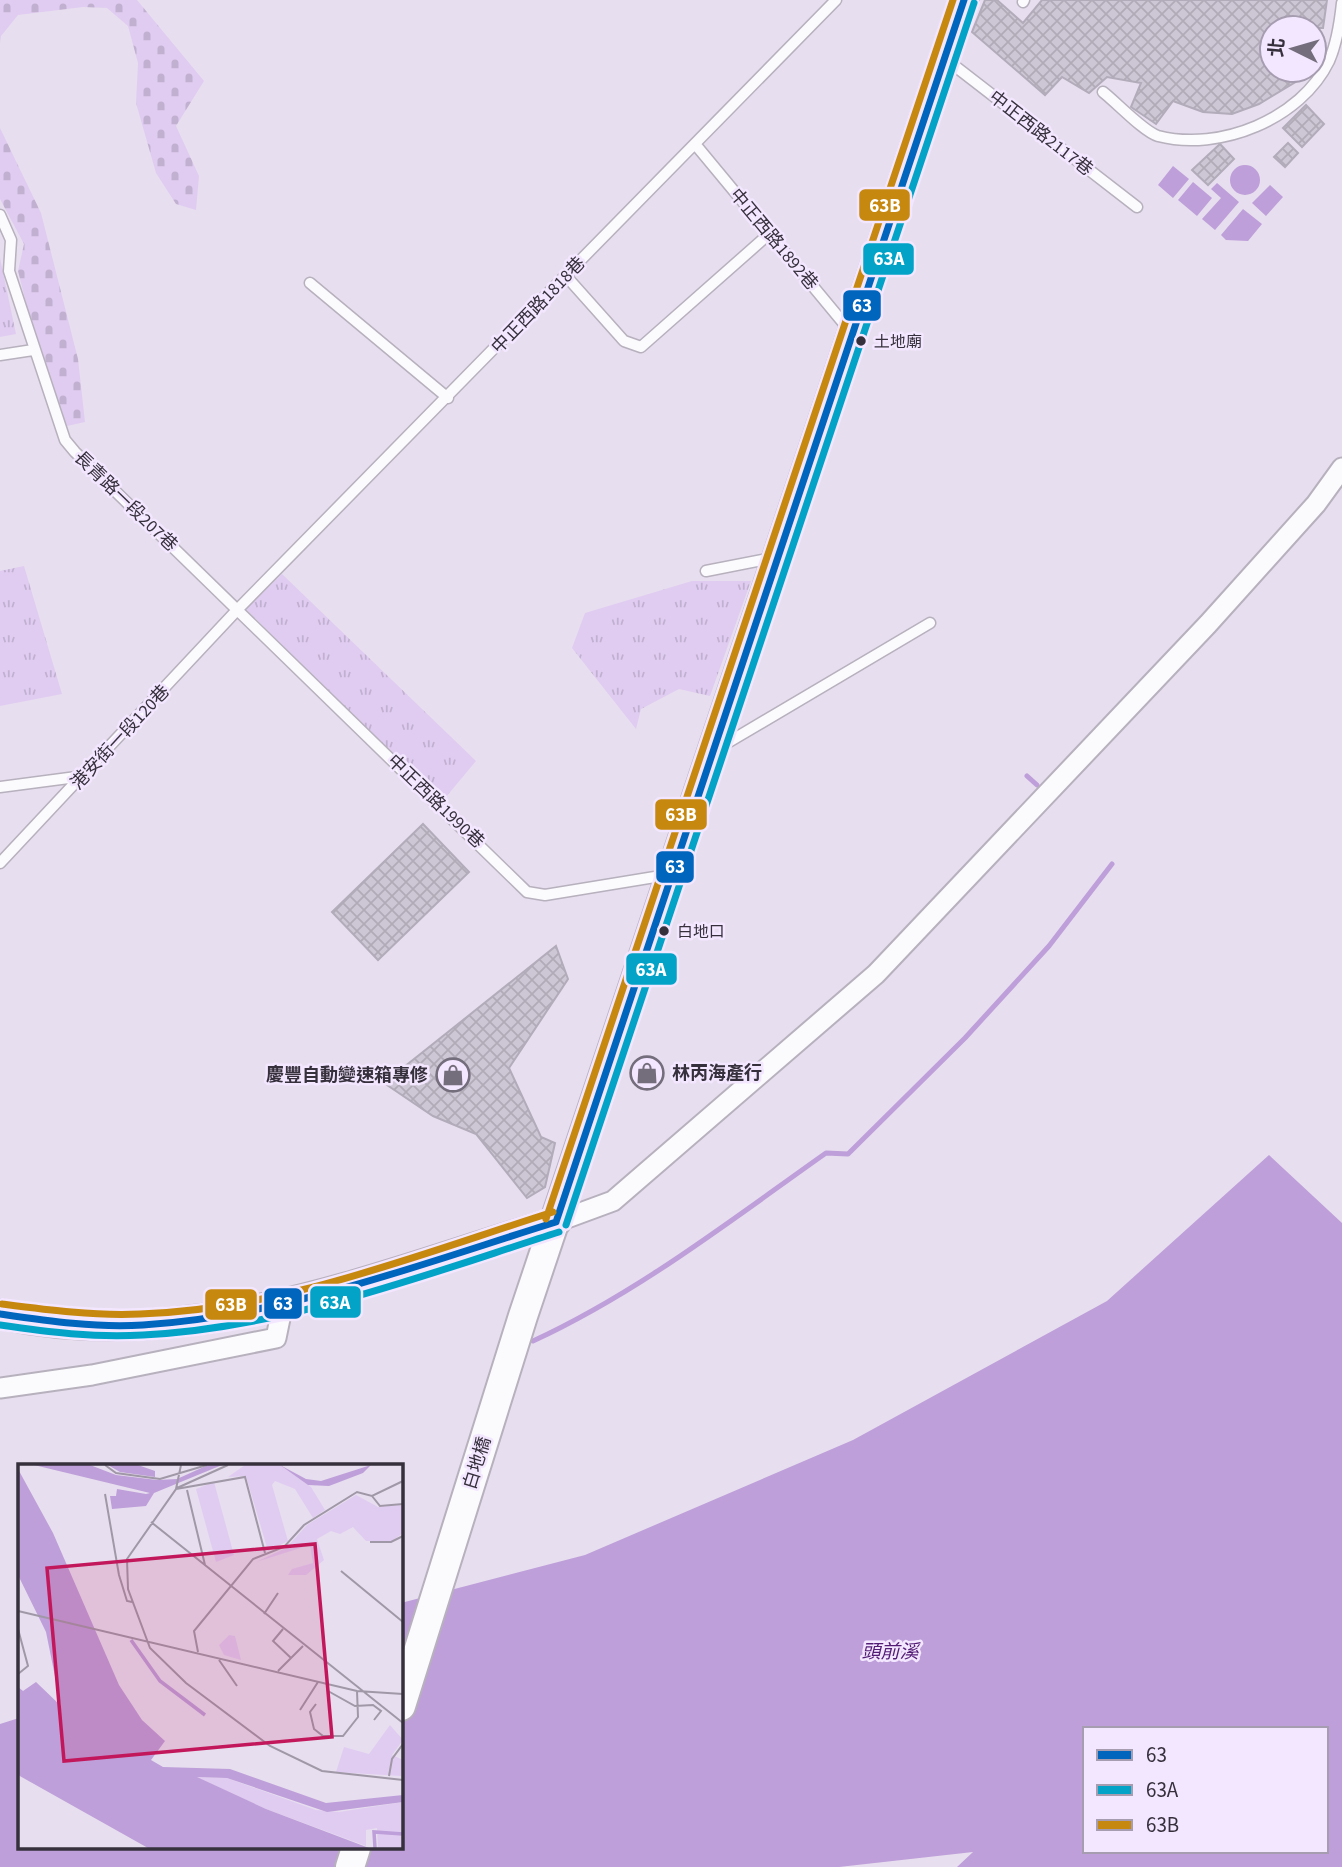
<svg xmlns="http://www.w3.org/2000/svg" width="1342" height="1867" viewBox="0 0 1342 1867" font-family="'Source Sans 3','Noto Sans TC',sans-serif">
	<defs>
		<pattern id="grass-tufts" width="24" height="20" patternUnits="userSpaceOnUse" patternTransform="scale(1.75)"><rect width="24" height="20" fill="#e0ccf1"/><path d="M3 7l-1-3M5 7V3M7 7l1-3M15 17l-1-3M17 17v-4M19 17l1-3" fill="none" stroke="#c1b0d0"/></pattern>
		<pattern id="cemetery-stones" width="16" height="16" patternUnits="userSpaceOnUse" patternTransform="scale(1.75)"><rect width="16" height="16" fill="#e0ccf1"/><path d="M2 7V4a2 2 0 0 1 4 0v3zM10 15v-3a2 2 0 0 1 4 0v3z" fill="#c1b0d0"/></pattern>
		<pattern id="building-cross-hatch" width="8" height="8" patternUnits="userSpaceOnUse" patternTransform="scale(1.75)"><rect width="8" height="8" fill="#cdc6d4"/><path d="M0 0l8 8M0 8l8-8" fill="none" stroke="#b1aab7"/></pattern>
	</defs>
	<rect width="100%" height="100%" fill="#e7deef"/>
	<path fill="url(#grass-tufts)" d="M 0,258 L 16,334 L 0,337 Z
		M 24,566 L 62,694 L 0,706 L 0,571 Z
		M 282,574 L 476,761 L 441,803 L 246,609 Z
		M 692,581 L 751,581 L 710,696 L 679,689 L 641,709 L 636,729 L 572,648 L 585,613 Z"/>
	<path fill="url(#cemetery-stones)" d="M 0,0 L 137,0 L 204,81 L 176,126 L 199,176 L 196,210 L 176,204 L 156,173 L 136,103 L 138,63 L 128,26 L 107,8 L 83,7 L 18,15 L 1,36 L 0,43 Z
		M 0,128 L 41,213 L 78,359 L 85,422 L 67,426 L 41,362 L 18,271 L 24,244 L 0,199 Z"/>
	<path fill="#be9fd9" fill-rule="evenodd" d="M1230 180a15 15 0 1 1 30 0a15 15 0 1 1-30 0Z
		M 1173,166 L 1189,179 L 1173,198 L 1158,185 Z
		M 1193,182 L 1212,198 L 1197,216 L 1178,200 Z
		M 1217,183 L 1239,202 L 1215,230 L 1202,219 L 1221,198 L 1211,189 Z
		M 1270,185 L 1283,197 L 1266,216 L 1252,203 Z
		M 1243,209 L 1262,224 L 1248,241 L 1226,240 L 1221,235 Z
		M 1269,1155 L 1342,1223 L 1342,1867 L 957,1867 L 973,1852 L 839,1867 L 0,1867 L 0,1724 L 19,1718 L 19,1848 L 401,1848 L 401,1603 L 585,1555 L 853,1440 L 1107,1301 ZM 1085,1729 L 1326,1729 L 1326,1851 L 1085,1851 Z"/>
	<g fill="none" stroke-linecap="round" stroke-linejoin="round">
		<path stroke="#be9fd9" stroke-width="5" d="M 1027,776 L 1037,785
			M 533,1341 C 639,1292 731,1220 826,1153 L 848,1154 L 965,1038 L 1049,946 L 1112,864"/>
	</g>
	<path fill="url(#building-cross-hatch)" stroke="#b2abb9" stroke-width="2" d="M 985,0 L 997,0 L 1023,23 L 1042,0 L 1327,0 L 1323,28 L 1272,28 L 1272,70 L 1314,71 L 1259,104 L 1232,114 L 1203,112 L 1173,101 L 1156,124 L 1131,107 L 1141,83 L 1107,77 L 1089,93 L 1062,77 L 1045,95 L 972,32 Z
		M 1306,105 L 1324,124 L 1302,147 L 1283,128 Z
		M 1288,143 L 1298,153 L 1285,167 L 1274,157 Z
		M 1220,144 L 1234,159 L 1208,185 L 1192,170 Z
		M 423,824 L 469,872 L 378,960 L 332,912 Z
		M 556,946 L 568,979 L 509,1068 L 541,1137 L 555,1143 L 545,1187 L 527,1198 L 476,1134 L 433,1116 L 384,1083 Z"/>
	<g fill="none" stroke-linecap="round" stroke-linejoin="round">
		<defs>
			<path id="lane" d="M 1023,2 L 1024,0
				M 947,60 L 1137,207
				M 1103,92 C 1116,102 1144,132 1158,136 C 1220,152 1301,119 1329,61 C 1337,43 1340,22 1342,3
				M 695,144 L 850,331
				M 0,215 L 11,240 L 9,271 L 65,440 L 75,452 L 527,892 L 545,895 L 667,875
				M 566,276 L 624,341 L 641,347 L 769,234
				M 310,283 L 448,398
				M 0,355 L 33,350
				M 706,571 L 772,558
				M 722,746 L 930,623
				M 0,787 L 84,776
				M 0,863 L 238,609 L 836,0"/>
			<path id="street" d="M 556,1222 L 613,1201 L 876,974 L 1208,624 L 1316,504 L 1342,468
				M 0,1388 L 92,1375 L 276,1338 L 283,1304"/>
			<path id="secondary" d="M 0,1314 C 190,1356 377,1276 556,1222
				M 401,1706 L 523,1316 L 964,0
				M 350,1867 L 356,1848"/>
		</defs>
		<use href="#lane" stroke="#b7b0bd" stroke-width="13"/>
		<use href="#street" stroke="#b7b0bd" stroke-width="23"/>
		<use href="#secondary" stroke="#b7b0bd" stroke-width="32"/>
		<use href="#lane" stroke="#fbfafd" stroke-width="10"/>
		<use href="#street" stroke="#fbfafd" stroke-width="19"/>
		<use href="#secondary" stroke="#fbfafd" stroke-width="28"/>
		<defs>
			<path id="bus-1" d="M 556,1222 L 964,0
				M 0,1314 C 48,1321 95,1328 143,1325 C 285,1316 421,1264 556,1222"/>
			<path id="bus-2" d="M 566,1225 L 974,3
				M 0,1325 C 48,1332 94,1338 143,1335 C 286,1328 424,1275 559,1232"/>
			<path id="bus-3" d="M 546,1219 L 953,0
				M 2,1304 C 48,1310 93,1316 140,1314 C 281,1310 420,1254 553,1212"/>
		</defs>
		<use href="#bus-1" stroke="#f3e6ff" stroke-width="12"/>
		<use href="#bus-2" stroke="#f3e6ff" stroke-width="12"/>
		<use href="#bus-3" stroke="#f3e6ff" stroke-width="12"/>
		<use href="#bus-1" stroke="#0065bd" stroke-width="7"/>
		<use href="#bus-2" stroke="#03a3c7" stroke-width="7"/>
		<use href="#bus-3" stroke="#c7880f" stroke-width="7"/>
	</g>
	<defs>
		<symbol id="shop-ring" viewBox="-11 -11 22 22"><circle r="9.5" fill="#f3e6ff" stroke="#746d7b" stroke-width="1.5"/><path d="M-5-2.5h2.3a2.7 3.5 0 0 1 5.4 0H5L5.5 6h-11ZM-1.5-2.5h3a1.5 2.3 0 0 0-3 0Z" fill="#746d7b"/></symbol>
	</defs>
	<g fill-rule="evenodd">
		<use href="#shop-ring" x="628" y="1054" width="38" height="38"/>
		<use href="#shop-ring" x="434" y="1056" width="38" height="38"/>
	</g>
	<g fill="#36303c" stroke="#f3e6ff" stroke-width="2.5">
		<circle cx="861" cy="341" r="6"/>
		<circle cx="664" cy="931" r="6"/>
	</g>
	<g text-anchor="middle" stroke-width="5" stroke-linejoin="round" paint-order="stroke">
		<g font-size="16" fill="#36303c" stroke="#f3e6ff" text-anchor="start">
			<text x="874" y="347">土地廟</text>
			<text x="677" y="937">白地口</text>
		</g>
		<g font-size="18" fill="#36303c" stroke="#f3e6ff">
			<text transform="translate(1041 133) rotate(38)" y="6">中正西路2117巷</text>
			<text transform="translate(774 239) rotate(50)" y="6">中正西路1892巷</text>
			<text transform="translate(538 305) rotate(-46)" y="6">中正西路1818巷</text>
			<text transform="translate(126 501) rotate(44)" y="6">長青路一段207巷</text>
			<text transform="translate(120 737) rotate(-47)" y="6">港安街一段120巷</text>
			<text transform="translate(436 801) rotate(44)" y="6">中正西路1990巷</text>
			<text transform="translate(477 1463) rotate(-73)" y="6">白地橋</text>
		</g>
		<g font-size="18" font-weight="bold" fill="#36303c" stroke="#f3e6ff" text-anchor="start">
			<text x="672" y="1079">林丙海產行</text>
			<text x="428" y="1081" text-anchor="end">慶豐自動變速箱專修</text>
		</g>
		<g font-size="19" font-style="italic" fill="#521b74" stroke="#f3e6ff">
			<text x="890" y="1658">頭前溪</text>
		</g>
	</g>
	<g transform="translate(18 1464)">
		<rect width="385" height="385" fill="#e7deef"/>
		<path d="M 227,1 L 262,1 L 293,23 L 307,46 L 295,54 L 277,25 L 257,17 L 254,21 L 270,77 L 250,87 L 228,12 L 210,13 ZM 196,18 L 216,91 L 198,98 L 178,25 ZM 211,171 L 217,172 L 223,196 L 206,191 L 201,181 ZM 178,313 L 209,314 L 298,346 L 321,348 L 385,338 L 385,384 L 360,384 L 359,364 L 348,366 L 348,382 L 248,345 Z" fill="#e0ccf1"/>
		<path d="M 338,31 L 360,43 L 385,41 L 385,69 L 374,77 L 348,77 L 335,63 L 322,70 L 313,67 L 299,75 L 306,96 L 288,111 L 270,111 L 274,105 L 295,99 L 292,81 L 238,98 L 268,84 L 289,61 Z" fill="#e0ccf1"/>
		<path d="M 372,261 L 385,276 L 374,291 L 385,296 L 383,312 L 318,308 L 326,283 L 351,290 Z" fill="#e0ccf1"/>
		<path d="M 16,1 L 72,1 L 98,11 L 139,16 L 159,15 L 190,1 L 204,1 L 136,29 L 128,42 L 94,45 L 92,32 L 98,32 L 99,25 L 128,30 L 132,29 ZM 90,1 L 120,1 L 137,7 L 137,13 L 102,8 ZM 262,1 L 288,15 L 303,17 L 353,1 L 345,9 L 311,22 L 290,21 ZM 0,5 L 35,69 L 101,221 L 124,256 L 147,277 L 133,296 L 145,303 L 212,305 L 308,339 L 385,331 L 385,338 L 309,348 L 209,314 L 179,313 L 248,345 L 351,384 L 130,384 L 0,311 L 0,223 L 5,227 L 18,218 L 43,242 L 28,168 L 0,111 Z" fill="#be9fd9"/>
		<path fill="none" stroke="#be9fd9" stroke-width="3.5" d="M 113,176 L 142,217 L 187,251M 357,384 L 356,368 L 385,370"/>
		<path fill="none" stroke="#a098a7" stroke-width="2" d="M 87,1 L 98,9 L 142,15 L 189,1M 163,1 L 158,25 L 109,95 L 110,125 L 132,184 L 168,219 L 252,282 L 304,307 L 385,316M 159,24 L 210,1M 158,25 L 227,13 L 247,89M 169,26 L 187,101M 87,30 L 101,111 L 109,137 L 114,138M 354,32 L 362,42 L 385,40M 133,58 L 385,259M 352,78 L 373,78 L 385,72M 323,107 L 385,158M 0,147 L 339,227 L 385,230M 246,150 L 260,129M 0,165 L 10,202 L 0,210M 265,165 L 255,177 L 273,194M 180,188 L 176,167 L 235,95 L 266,83 L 286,61 L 339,28 L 354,32 L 385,17M 201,196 L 219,222M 260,207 L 285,182M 310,227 L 337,242 L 355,241 L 363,247 L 356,256M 298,240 L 292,248 L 296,265 L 305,272 L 325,272 L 340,253 L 339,227M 282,246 L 300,218M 371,312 L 374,295 L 385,280"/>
		<path fill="#c2185b" fill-opacity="0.15" stroke="#c2185b" stroke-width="3.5" d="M 297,80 L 314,273 L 46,297 L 29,104 Z"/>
		<rect width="385" height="385" fill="none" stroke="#36303c" stroke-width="3.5"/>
	</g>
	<g stroke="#f3e6ff" stroke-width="2.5">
		<rect x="858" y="188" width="53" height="34" rx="7" fill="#c7880f"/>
		<rect x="862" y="242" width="53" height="34" rx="7" fill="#03a3c7"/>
		<rect x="842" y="289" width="40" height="33" rx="7" fill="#0065bd"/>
		<rect x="654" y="798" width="54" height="33" rx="7" fill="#c7880f"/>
		<rect x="655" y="850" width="40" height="34" rx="7" fill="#0065bd"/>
		<rect x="625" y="952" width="53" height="34" rx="7" fill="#03a3c7"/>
		<rect x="309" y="1285" width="53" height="34" rx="7" fill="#03a3c7"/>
		<rect x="263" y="1287" width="40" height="33" rx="7" fill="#0065bd"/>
		<rect x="204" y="1288" width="54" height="33" rx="7" fill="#c7880f"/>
	</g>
	<g font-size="19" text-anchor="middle" font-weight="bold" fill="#fff">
		<text x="885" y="212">63B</text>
		<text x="889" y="265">63A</text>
		<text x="862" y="312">63</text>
		<text x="681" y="821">63B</text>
		<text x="675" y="873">63</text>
		<text x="651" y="976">63A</text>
		<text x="335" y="1309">63A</text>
		<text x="283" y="1310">63</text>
		<text x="231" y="1311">63B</text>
	</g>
	<rect x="1083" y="1727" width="245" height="126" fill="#f3e6ff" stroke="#a79db1" stroke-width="2"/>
	<rect x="1097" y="1750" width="35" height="10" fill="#0065bd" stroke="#a79db1" stroke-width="2"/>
	<text x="1146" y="1762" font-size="21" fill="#36303c">63</text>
	<rect x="1097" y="1785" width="35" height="10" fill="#03a3c7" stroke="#a79db1" stroke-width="2"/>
	<text x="1146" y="1797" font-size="21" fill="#36303c">63A</text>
	<rect x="1097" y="1820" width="35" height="10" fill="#c7880f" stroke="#a79db1" stroke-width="2"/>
	<text x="1146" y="1832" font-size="21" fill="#36303c">63B</text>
	<g transform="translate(1293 49) rotate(275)"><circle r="33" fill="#f3e6ff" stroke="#a79db1" stroke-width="2"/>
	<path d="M0-5L12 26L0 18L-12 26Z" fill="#746d7b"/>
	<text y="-10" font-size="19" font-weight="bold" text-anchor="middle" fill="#36303c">北</text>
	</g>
</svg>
